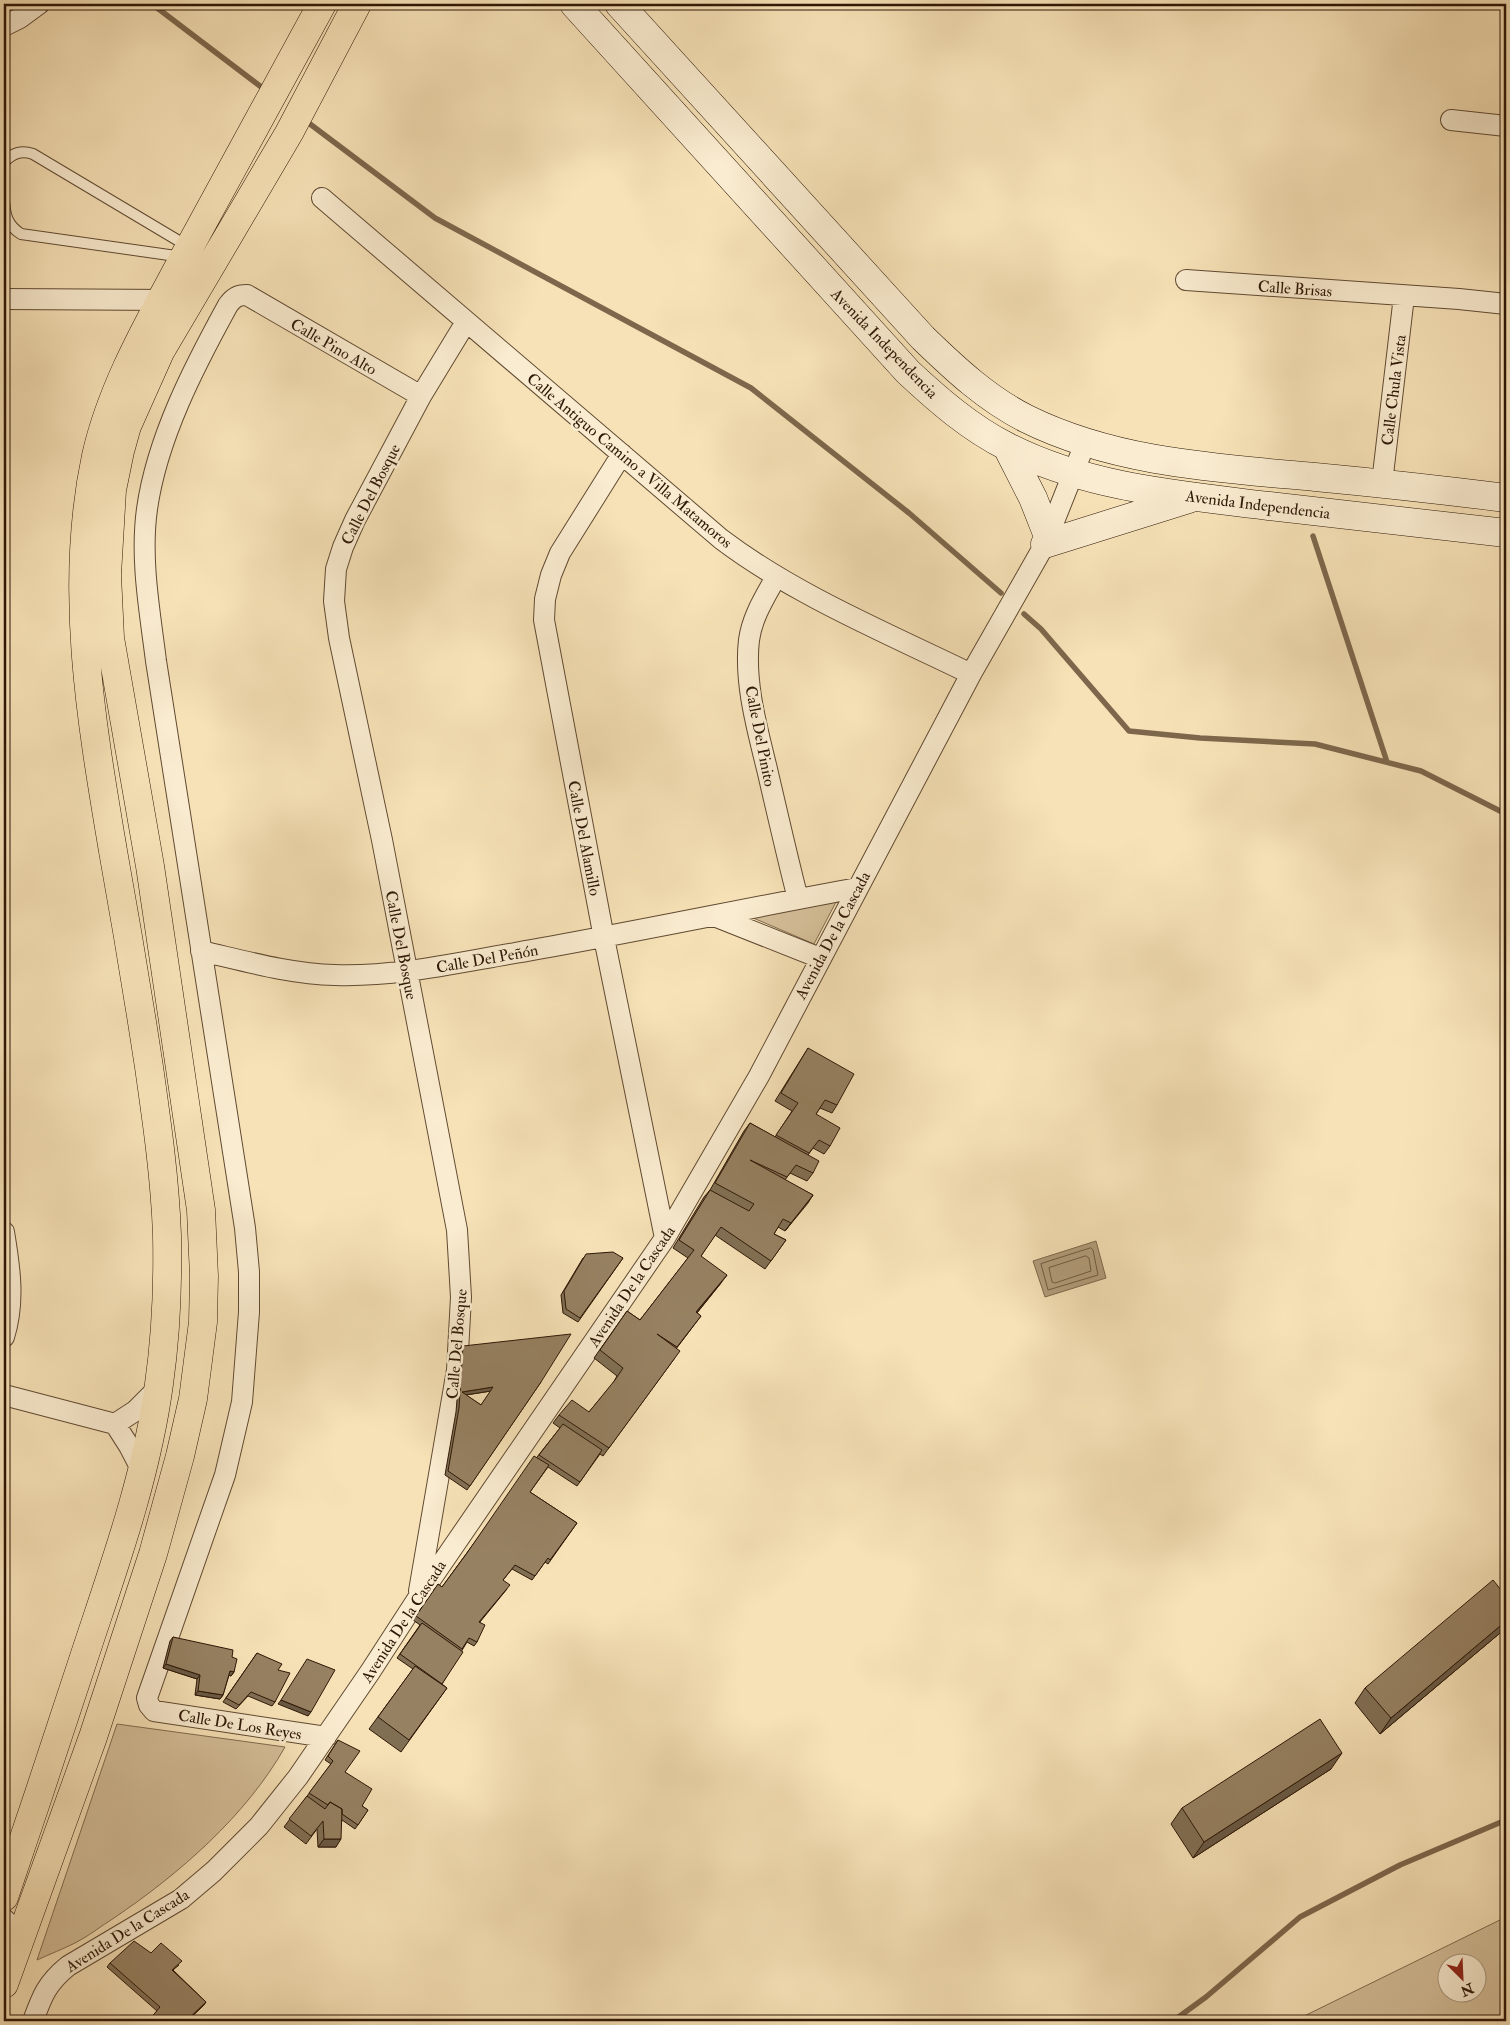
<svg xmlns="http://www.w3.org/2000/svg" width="1510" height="2025" viewBox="0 0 1510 2025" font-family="'IM FELL Double Pica',serif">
	<rect width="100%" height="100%" fill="#f7e2b7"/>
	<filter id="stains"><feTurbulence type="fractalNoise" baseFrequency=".004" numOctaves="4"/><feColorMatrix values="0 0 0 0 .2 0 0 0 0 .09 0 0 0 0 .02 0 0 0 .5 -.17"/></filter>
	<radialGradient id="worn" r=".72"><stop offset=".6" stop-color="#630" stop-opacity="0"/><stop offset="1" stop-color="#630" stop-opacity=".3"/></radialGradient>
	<path fill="#d5bf99" stroke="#816b50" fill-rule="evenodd" d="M 836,902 L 814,944 L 751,917 Z
		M 117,1724 L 285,1747 C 246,1816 179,1874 114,1918 C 101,1926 89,1936 75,1943 C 63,1949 50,1954 37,1960 Z
		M 1506,1917 L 1506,2021 L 1294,2021 ZM 1448,1962 L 1478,1962 L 1478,1992 L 1448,1992 Z"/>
	<path fill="#b29d7b" stroke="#7d674c" d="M 1096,1241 L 1106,1278 L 1045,1297 L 1033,1261 Z"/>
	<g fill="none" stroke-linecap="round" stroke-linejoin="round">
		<path stroke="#705a40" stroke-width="1" d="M 1091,1248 L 1093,1250 L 1098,1275 L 1048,1290 L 1041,1264 Z
			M 1086,1256 L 1089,1258 L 1091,1271 L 1055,1283 L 1052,1282 L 1049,1268 Z"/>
		<path stroke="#7d674c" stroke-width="5.5" d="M 152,4 L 260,86
			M 310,124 L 435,218 L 751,388 L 909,513 L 1001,593
			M 1313,536 L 1387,762
			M 1024,614 L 1041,629 L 1129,731 L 1200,738 L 1315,744 L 1421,771 L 1506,814
			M 1173,2021 L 1206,1997 L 1300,1917 L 1400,1865 L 1506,1820"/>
		<defs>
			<path id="lane" d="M 4,162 C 13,153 21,150 33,154 L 189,247
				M 4,200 C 5,215 7,225 21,234 L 183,257"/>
			<path id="street" d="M 4,26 L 20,18 L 39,4
				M 1451,120 L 1506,126
				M 322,198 L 721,539 C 795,595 887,633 971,674
				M 1186,280 L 1459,299 L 1506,304
				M 4,299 L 171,300
				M 622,454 L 560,553 L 551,575 L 545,599 L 544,620 L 604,938 L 665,1238
				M 1382,483 L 1404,296
				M 776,577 C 765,597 752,617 749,640 C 744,682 757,728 767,769 C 777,812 787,856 798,899
				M 714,916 L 820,958
				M 201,951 C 245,961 290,974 335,975 C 396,977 456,963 515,953 C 630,933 743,909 857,888
				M 4,1232 C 10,1268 15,1302 4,1337
				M 4,1395 L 115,1424 L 129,1446 L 142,1471
				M 115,1424 L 135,1411 L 159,1387
				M 419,1591 L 457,1370 L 461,1297 L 457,1230 L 382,840 L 339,638 L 334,601 L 336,569 L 343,547 L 355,520 L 421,396 L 466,322
				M 326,1737 L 154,1711 L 149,1705 L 147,1698 L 225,1475 L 242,1402 L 249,1312 L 249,1272 L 245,1228 L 156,661 C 150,612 140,560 147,509 C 157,438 194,367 228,305 C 234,297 238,295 247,295 L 421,396
				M 4,1919 L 22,1936
				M 33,2021 C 42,1996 47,1983 68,1966 L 181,1899 L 214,1871 L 259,1826 L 298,1777 L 370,1672 L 418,1598 L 665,1238 L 759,1076 L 971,674 L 1045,544 L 1086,441"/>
			<path id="secondary" d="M 574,4 L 908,372 C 938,400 970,428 1008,447 C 1088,488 1181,495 1269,506 C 1348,515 1427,524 1506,533
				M 619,4 L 923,338 C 955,369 987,399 1027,419 C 1116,463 1218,468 1315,477 C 1379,483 1442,490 1506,498
				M 1007,447 L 1033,498 L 1048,536
				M 1045,544 L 1189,499"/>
			<path id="primary" d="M 4,1897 C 33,1812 61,1728 89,1642 C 117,1558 147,1473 159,1384 C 166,1335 168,1284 167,1235 C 165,1179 157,1123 149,1067 C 138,995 126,923 113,851 C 91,721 68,587 96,456 C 112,385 150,321 184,257 C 230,173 276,88 322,4
				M 4,1984 L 93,1737 L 153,1554 L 180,1456 L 193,1399 L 203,1322 L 204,1276 L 201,1210 L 150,866 L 110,638 L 107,575 L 112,490 L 120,451 L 127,426 L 160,352 L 289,133 L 357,4"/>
		</defs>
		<use href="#lane" stroke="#604a32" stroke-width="12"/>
		<use href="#street" stroke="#604a32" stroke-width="22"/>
		<use href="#secondary" stroke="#2d1706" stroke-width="29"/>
		<use href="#primary" stroke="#2d1706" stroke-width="29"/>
		<use href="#lane" stroke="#faecd0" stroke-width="10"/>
		<use href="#street" stroke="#faecd0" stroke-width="20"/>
		<use href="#secondary" stroke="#faecd0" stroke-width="28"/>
		<use href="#primary" stroke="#f7e2b7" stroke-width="28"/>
	</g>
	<path fill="#816f54" stroke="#2d1706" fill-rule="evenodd" d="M 808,1048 L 837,1105 L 832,1113 L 820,1108 L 816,1114 L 830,1146 L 824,1154 L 813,1148 L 808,1155 L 813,1173 L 807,1181 L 790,1173 L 785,1180 L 813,1195 L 785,1231 L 778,1227 L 774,1234 L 786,1240 L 765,1269 L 715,1235 L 701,1256 L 721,1283 L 697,1313 L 701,1316 L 676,1349 L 674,1359 L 603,1456 L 600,1454 L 577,1486 L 548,1467 L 530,1492 L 577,1523 L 548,1564 L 545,1562 L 532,1580 L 512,1569 L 503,1580 L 507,1589 L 480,1622 L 477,1642 L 474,1646 L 467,1642 L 442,1684 L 447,1688 L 401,1752 L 369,1729 L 413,1669 L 397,1658 L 420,1625 L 413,1620 L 438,1584 L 442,1587 L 537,1457 L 560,1428 L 553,1423 L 559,1415 L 589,1412 L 613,1383 L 617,1376 L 594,1358 L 627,1311 L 640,1320 L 688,1258 L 673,1248 L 704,1197 L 710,1190 L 744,1131 L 750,1123 L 775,1137 L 792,1111 L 775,1101 Z
		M 583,1258 L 623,1258 L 578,1322 L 563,1313 L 561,1295 Z
		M 463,1346 L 541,1382 L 467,1490 L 445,1475 L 456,1412 L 461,1350 ZM 491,1391 L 481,1405 L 466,1395 Z
		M 1506,1596 L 1506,1628 L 1380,1734 L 1355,1703 L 1365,1688 Z
		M 173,1637 L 232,1657 L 234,1672 L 231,1676 L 229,1675 L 223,1695 L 220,1699 L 195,1695 L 197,1679 L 163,1668 L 170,1641 Z
		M 257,1653 L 278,1670 L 275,1702 L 272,1706 L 248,1696 L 236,1709 L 223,1702 Z
		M 338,1740 L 345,1772 L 362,1806 L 368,1810 L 355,1829 L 342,1820 L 336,1847 L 318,1847 L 317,1829 L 306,1844 L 284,1827 L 331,1764 L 325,1760 Z
		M 1331,1769 L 1193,1858 L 1171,1824 L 1182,1808 Z
		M 151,1953 L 179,1965 L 173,1970 L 206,2002 L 203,2006 L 187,2021 L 148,2021 L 157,2011 L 107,1967 L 110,1963 Z"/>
	<path fill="#695a45" stroke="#2d1706" d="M 813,1195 L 808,1203 L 785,1231 L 791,1223 Z
		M 727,1275 L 721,1283 L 691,1320 L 696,1312 Z
		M 493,1387 L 491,1391 L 459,1396 L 462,1392 Z
		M 1506,1621 L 1506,1628 L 1380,1734 L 1391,1718 Z
		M 166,1664 L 200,1675 L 197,1679 L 163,1668 Z
		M 230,1671 L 234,1672 L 231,1676 L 227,1675 Z
		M 198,1691 L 223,1695 L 220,1699 L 195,1695 Z
		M 281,1700 L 311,1712 L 308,1716 L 278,1704 Z
		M 1342,1753 L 1331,1769 L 1193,1858 L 1204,1842 Z
		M 324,1839 L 341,1839 L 336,1847 L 318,1847 Z
		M 206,2002 L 203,2006 L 187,2021 L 186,2021 Z"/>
	<path fill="#968162" stroke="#2d1706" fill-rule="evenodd" d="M 808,1048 L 854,1074 L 837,1105 L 825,1100 L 816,1114 L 840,1128 L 830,1146 L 819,1140 L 809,1153 L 776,1135 L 798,1103 L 781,1093 Z
		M 750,1123 L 819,1161 L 813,1173 L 796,1165 L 787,1177 L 750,1160 L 813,1195 L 791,1223 L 783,1219 L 774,1234 L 786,1240 L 771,1261 L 721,1227 L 701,1256 L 727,1275 L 696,1312 L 701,1316 L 677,1347 L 657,1334 L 680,1351 L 609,1448 L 559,1415 L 572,1400 L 589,1412 L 615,1380 L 623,1368 L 600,1350 L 627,1311 L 640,1320 L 694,1250 L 679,1240 L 710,1190 L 749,1211 L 754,1204 L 715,1183 Z
		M 613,1252 L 623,1258 L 580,1318 L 566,1309 L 564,1291 L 586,1254 Z
		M 571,1334 L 541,1382 L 470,1486 L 448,1471 L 459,1408 L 463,1346 ZM 493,1387 L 481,1405 L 462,1392 Z
		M 563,1424 L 602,1450 L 580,1482 L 539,1455 Z
		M 534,1456 L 549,1465 L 530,1492 L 577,1523 L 550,1560 L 548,1558 L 535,1576 L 515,1565 L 503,1580 L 510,1585 L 479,1622 L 485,1625 L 477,1642 L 469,1638 L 462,1649 L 416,1616 L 438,1584 L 442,1587 L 467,1553 Z
		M 1493,1580 L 1506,1596 L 1506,1621 L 1391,1718 L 1365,1688 Z
		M 422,1623 L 463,1652 L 442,1684 L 400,1654 Z
		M 173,1637 L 233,1650 L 232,1657 L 237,1659 L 234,1672 L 230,1671 L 223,1695 L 198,1691 L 200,1675 L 166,1664 Z
		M 257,1653 L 282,1664 L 278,1670 L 290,1673 L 275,1702 L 251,1692 L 239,1705 L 226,1698 Z
		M 307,1659 L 335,1670 L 311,1712 L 281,1700 Z
		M 415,1666 L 447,1688 L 409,1740 L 378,1717 Z
		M 1320,1719 L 1342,1753 L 1204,1842 L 1182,1808 Z
		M 338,1740 L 360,1751 L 345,1772 L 372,1789 L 362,1806 L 368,1810 L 358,1825 L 342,1814 L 342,1809 L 330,1802 L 328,1805 L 309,1793 L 333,1761 L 328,1756 Z
		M 307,1796 L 325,1809 L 330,1802 L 342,1809 L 341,1839 L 324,1839 L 323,1821 L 311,1836 L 289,1819 Z
		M 134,1941 L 151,1953 L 161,1943 L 182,1961 L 172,1970 L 206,2002 L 186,2021 L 151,2021 L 149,2020 L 160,2007 L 110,1963 Z"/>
	<g text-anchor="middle" stroke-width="5" stroke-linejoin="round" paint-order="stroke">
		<g font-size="16" fill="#2d1706" stroke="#faecd0">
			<text transform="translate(1295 288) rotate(4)" y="6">Calle Brisas</text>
			<text transform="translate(885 343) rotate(46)" y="6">Avenida Independencia</text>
			<text transform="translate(334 346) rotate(30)" y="6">Calle Pino Alto</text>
			<text transform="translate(1393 390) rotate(-83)" y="6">Calle Chula Vista</text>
			<text transform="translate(630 460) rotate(40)" y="6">Calle Antiguo Camino a Villa Matamoros</text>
			<text transform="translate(370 494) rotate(-63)" y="6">Calle Del Bosque</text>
			<text transform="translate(1258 504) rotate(7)" y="6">Avenida Independencia</text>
			<text transform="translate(761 736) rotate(79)" y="6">Calle Del Pinito</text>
			<text transform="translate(585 838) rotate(79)" y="6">Calle Del Alamillo</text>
			<text transform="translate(832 935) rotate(-62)" y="6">Avenida De la Cascada</text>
			<text transform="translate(402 945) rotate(79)" y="6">Calle Del Bosque</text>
			<text transform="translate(487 958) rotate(-10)" y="6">Calle Del Peñón</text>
			<text transform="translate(631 1286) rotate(-56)" y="6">Avenida De la Cascada</text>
			<text transform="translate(456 1344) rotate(-85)" y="6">Calle Del Bosque</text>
			<text transform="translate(403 1621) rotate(-57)" y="6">Avenida De la Cascada</text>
			<text transform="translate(240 1724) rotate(9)" y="6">Calle De Los Reyes</text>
			<text transform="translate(127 1930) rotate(-32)" y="6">Avenida De la Cascada</text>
		</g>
	</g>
	<rect width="1510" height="2025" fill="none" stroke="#f7e2b7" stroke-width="20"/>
	<rect x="5" y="5" width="1500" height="2015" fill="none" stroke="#2d1706" stroke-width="2.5"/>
	<rect x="10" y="10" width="1490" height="2005" fill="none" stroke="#2d1706"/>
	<g transform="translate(1462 1978) rotate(156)"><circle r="24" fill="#faecd0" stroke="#a8977f"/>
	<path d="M0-4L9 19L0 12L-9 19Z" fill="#8f2418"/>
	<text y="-8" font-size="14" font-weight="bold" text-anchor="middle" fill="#2d1706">N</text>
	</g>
	<rect width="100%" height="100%" filter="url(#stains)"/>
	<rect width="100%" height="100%" fill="url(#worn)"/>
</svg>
